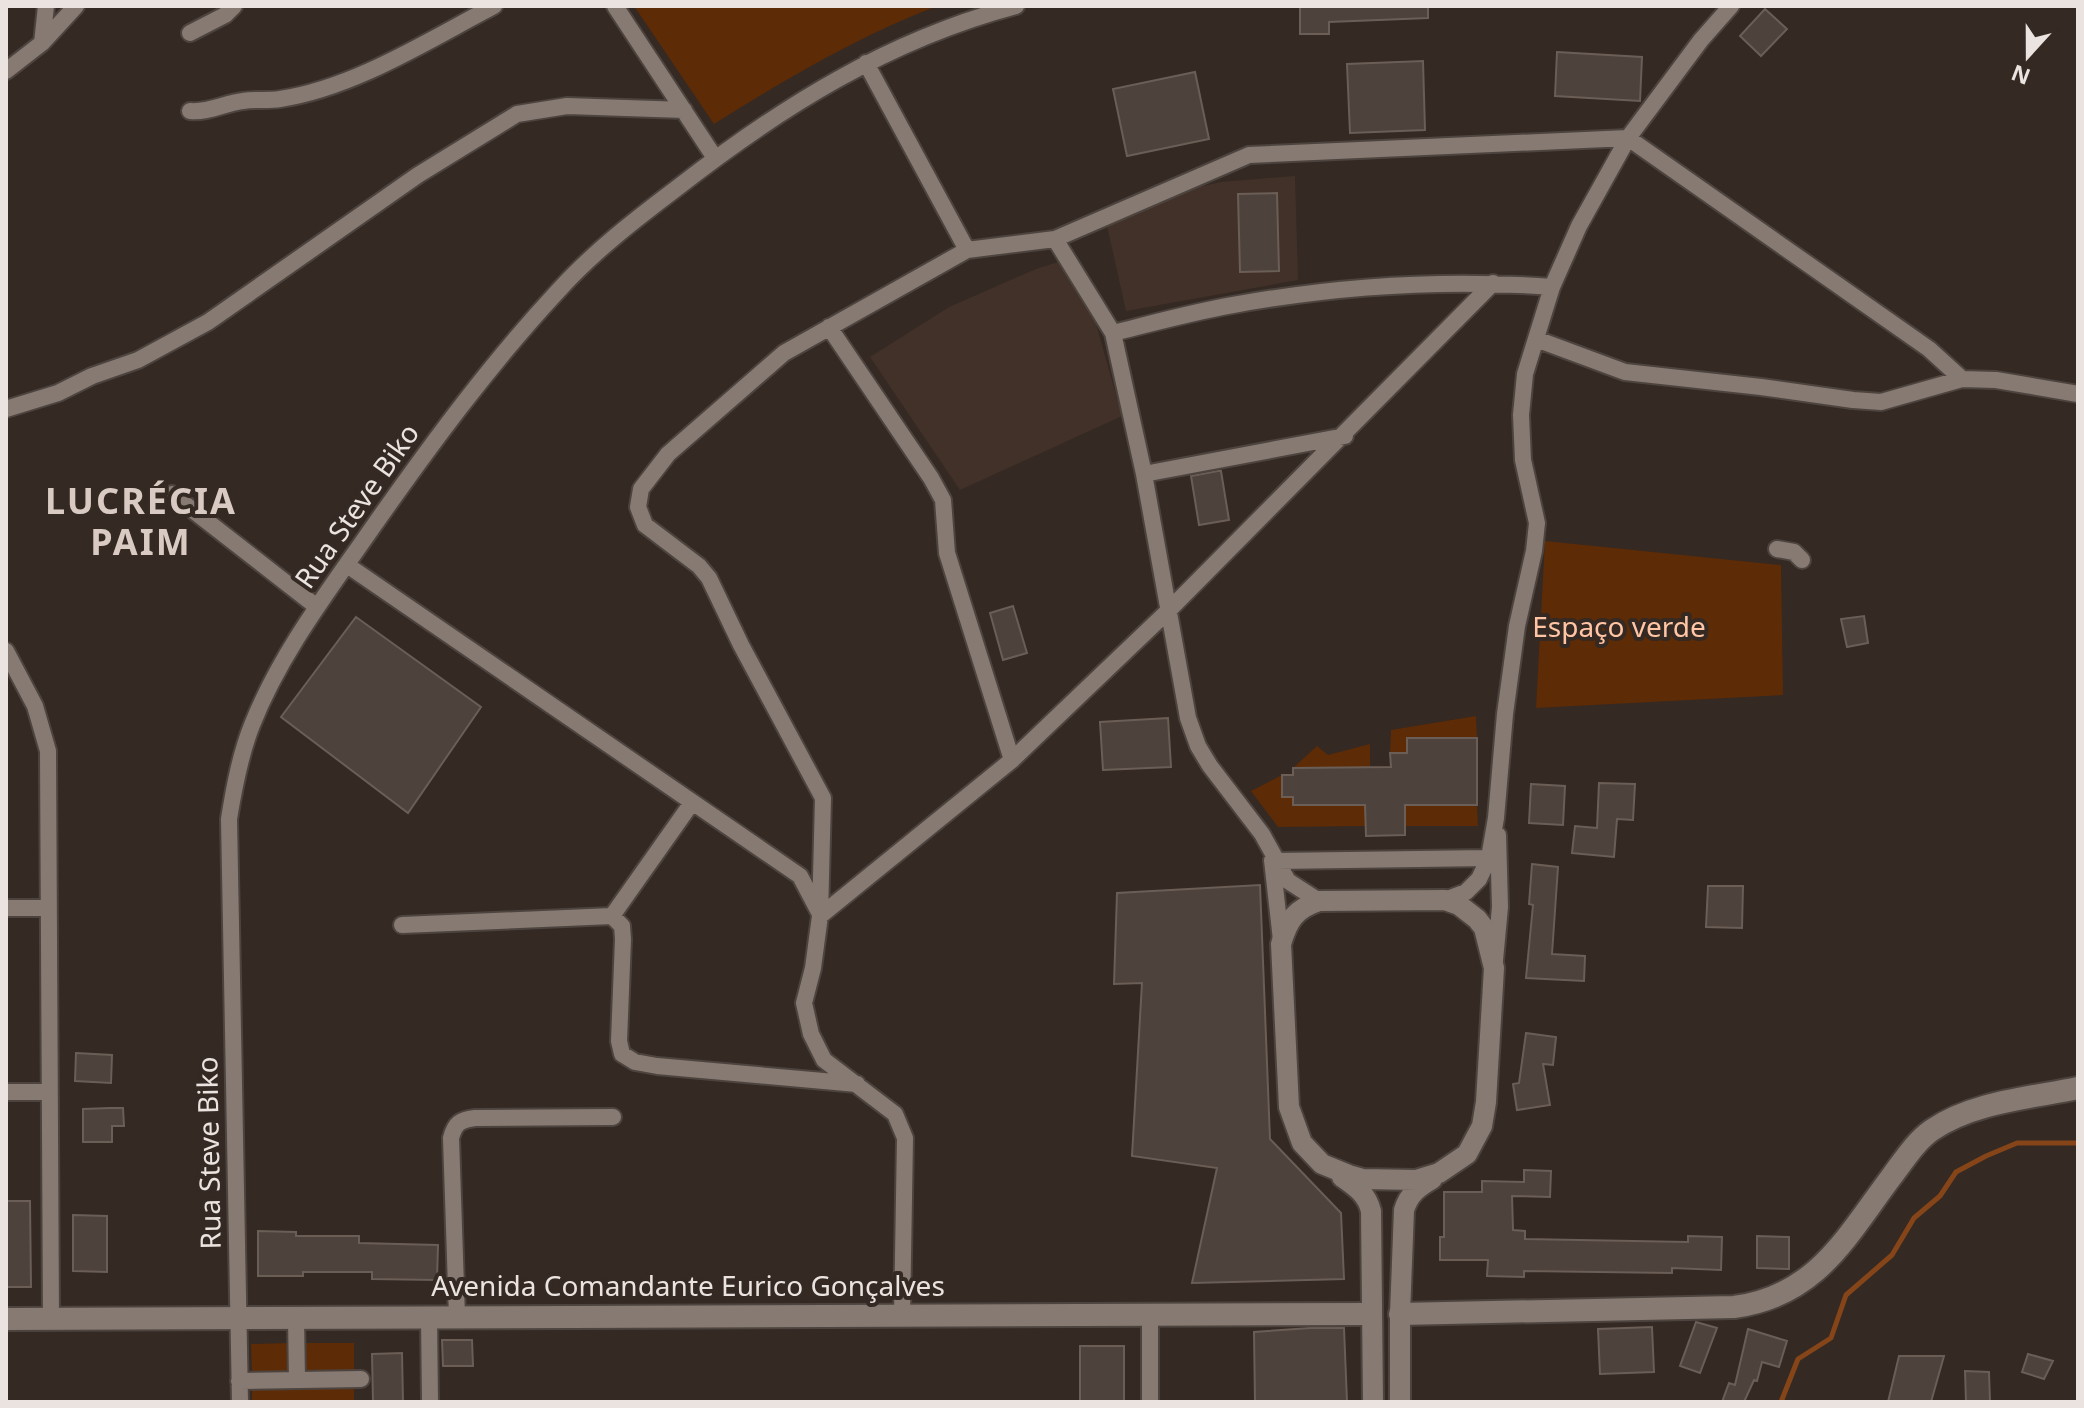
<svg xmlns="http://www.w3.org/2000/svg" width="2084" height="1408" viewBox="0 0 2084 1408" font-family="'Noto Sans',sans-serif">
	<rect width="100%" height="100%" fill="#342923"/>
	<path fill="#423128" d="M 1295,176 L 1298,280 L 1126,311 L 1103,208 L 1221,182 Z
		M 1077,256 L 1122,416 L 960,490 L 870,357 L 949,307 L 1036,269 Z"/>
	<path fill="#5d2b06" d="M 634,6 L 937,6 C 855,38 788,78 714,124 Z
		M 1545,541 L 1781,565 L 1783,695 L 1536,708 Z
		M 1476,716 L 1477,738 L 1407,738 L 1407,768 L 1390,753 L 1391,730 Z
		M 1370,744 L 1370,767 L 1293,768 L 1317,746 L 1328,755 Z
		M 1282,775 L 1282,796 L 1293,797 L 1294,805 L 1365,805 L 1366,826 L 1278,827 L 1251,791 Z
		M 1405,805 L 1477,805 L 1478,826 L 1405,826 Z
		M 291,1343 L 291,1374 L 252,1375 L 251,1344 Z
		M 303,1343 L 354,1343 L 354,1374 L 303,1374 Z
		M 354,1384 L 354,1402 L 252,1402 L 252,1385 Z"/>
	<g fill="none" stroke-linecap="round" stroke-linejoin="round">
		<path stroke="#854519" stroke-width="5" d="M 1781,1402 L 1798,1359 L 1831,1338 L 1846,1295 L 1892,1255 L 1914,1218 L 1940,1196 L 1956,1172 L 1986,1156 L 2017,1143 L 2078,1143"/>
	</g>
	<path fill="#4e423c" stroke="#6a5e57" stroke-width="2" d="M 1300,6 L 1428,6 L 1428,18 L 1329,22 L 1329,34 L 1300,34 Z
		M 1765,9 L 1787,29 L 1761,56 L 1740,36 Z
		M 1557,52 L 1642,57 L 1640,101 L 1555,96 Z
		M 1423,61 L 1425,130 L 1350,133 L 1347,64 Z
		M 1195,72 L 1209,139 L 1127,156 L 1113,89 Z
		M 1277,193 L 1279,271 L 1240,272 L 1238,194 Z
		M 1218,471 L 1221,471 L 1229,520 L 1199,525 L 1191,476 Z
		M 1013,606 L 1027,653 L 1003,660 L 990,613 Z
		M 1864,616 L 1868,643 L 1847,647 L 1841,619 Z
		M 356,617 L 481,707 L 408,813 L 281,717 Z
		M 1168,718 L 1171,767 L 1103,770 L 1100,722 Z
		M 1407,738 L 1477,738 L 1477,805 L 1405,805 L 1405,835 L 1366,836 L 1365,805 L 1293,805 L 1293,797 L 1282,797 L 1282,775 L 1293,775 L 1293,768 L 1391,767 L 1390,753 L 1407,753 Z
		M 1599,783 L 1635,784 L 1633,820 L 1617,819 L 1614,857 L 1572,853 L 1575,826 L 1597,828 Z
		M 1531,784 L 1565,786 L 1563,825 L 1529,823 Z
		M 1532,864 L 1558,867 L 1552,954 L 1585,956 L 1584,981 L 1526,978 L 1533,905 L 1529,904 Z
		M 1260,885 L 1270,1139 L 1341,1213 L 1344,1279 L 1192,1283 L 1217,1168 L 1132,1156 L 1142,983 L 1114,984 L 1117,893 Z
		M 1708,886 L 1743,886 L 1742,928 L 1706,927 Z
		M 1526,1033 L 1556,1037 L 1553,1065 L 1543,1064 L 1550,1105 L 1517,1110 L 1513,1084 L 1519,1083 Z
		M 76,1053 L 112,1055 L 111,1083 L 75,1081 Z
		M 110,1108 L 123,1108 L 124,1126 L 112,1126 L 112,1142 L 83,1142 L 83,1109 Z
		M 1524,1170 L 1551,1171 L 1550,1197 L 1512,1196 L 1513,1230 L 1525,1231 L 1525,1239 L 1688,1242 L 1688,1236 L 1722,1237 L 1721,1270 L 1672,1268 L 1672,1273 L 1524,1271 L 1524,1277 L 1487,1276 L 1488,1260 L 1440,1260 L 1440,1237 L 1444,1237 L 1444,1192 L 1482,1192 L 1482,1181 L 1524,1182 Z
		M 6,1201 L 30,1201 L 31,1287 L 6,1287 Z
		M 73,1215 L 107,1216 L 107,1272 L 73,1271 Z
		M 258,1231 L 296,1232 L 296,1236 L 359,1236 L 359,1243 L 438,1245 L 437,1280 L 372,1279 L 372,1272 L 303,1272 L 303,1276 L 258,1276 Z
		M 1757,1236 L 1789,1237 L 1789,1269 L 1757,1268 Z
		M 1696,1322 L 1717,1328 L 1700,1373 L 1680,1366 Z
		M 1652,1327 L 1654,1372 L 1600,1374 L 1598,1329 Z
		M 1310,1328 L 1344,1328 L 1347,1402 L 1255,1402 L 1254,1332 Z
		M 1748,1329 L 1787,1341 L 1779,1367 L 1762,1362 L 1757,1381 L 1754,1380 L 1744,1402 L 1722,1402 L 1729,1383 L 1735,1385 Z
		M 442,1340 L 472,1340 L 473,1366 L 443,1366 Z
		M 1080,1346 L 1124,1346 L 1124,1402 L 1080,1402 Z
		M 402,1353 L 403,1402 L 373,1402 L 372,1354 Z
		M 2028,1354 L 2053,1361 L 2044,1379 L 2022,1372 Z
		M 1899,1356 L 1944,1356 L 1931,1402 L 1888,1402 Z
		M 1965,1371 L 1989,1372 L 1990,1402 L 1966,1402 Z"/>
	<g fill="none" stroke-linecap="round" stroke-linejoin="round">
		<defs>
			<path id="minor" d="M 615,6 L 715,158
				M 190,33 L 225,15 L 234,6
				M 42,43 L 46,6
				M 866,63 L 967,250
				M 6,71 L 42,43 L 76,6
				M 190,111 C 208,113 225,103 243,101 C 256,99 268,101 280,99 C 354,88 429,40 494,6
				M 1055,239 L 1113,333 L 1144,474 L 1188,718 L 1198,746 L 1210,766 L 1262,834 L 1288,881 L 1319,901
				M 829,327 L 931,478 L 943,500 L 947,553 L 1012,760
				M 1113,333 C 1153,323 1193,312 1233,305 C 1337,286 1446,279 1552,287
				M 1536,339 L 1625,372 L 1761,387 L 1853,400 L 1881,402 L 1962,379 L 1996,380 L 2078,394
				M 6,409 L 58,393 L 92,376 L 138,360 L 208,322 L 418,175 L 517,114 L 567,106 L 684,110
				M 1144,474 L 1345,436
				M 172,494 L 317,607
				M 1777,549 L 1794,552 L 1802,560
				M 347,565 L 800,876 L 820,914
				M 6,651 L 35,706 L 48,751 L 51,1319
				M 1272,860 L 1281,940
				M 1276,861 L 1489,858
				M 1445,900 L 1466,892 L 1479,879 L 1489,858 L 1496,818 L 1505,714 L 1517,626 L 1534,551 L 1537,523 L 1523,460 L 1521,415 L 1525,374 L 1552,287 L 1579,226 L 1628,138 L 1701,40 L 1731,6
				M 6,908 L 48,908
				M 612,916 L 691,804
				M 820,916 L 1012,760 L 1168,611 L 1493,283
				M 402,925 L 612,916 L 622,926 L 623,939 L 619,1041 L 622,1054 L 635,1062 L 657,1066 L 857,1084
				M 1495,960 L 1500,907 L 1498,835
				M 6,1092 L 49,1092
				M 1150,1315 L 1150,1402
				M 902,1316 L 905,1138 L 895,1114 L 824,1060 L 811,1034 L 804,1003 L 813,968 L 820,916 L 823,798 L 741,645 L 709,578 L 699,566 L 645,525 L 638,507 L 641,489 L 668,454 L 784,353 L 967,250 L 1055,239 L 1249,155 L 1628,138 L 1929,349 L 1962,379
				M 429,1317 L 430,1402
				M 457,1317 L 451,1138 C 455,1123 460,1120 475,1118 L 613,1117
				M 296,1318 L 297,1380
				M 239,1381 L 361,1379
				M 240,1402 L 229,819 C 234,788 240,755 252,725 C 281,652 330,589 375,524 C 432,443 491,363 558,291 C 593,252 636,219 677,188 C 781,107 888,40 1016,6"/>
			<path id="tertiary" d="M 1445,900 L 1459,905 L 1477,919 L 1484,928 L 1494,968 L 1486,1102 L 1482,1126 L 1467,1154 L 1439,1173 L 1416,1180 L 1363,1179 L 1349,1175 L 1322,1164 L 1302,1143 L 1289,1107 L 1281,944 C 1288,920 1295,909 1319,901 Z
				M 1342,1177 C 1356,1187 1367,1194 1371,1211 L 1373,1402
				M 1400,1402 L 1400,1314 L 1404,1210 C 1409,1194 1418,1187 1432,1179"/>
			<path id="secondary" d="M 1400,1314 L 1734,1307 C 1817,1296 1846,1237 1892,1176 C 1904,1160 1916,1141 1932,1130 C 1973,1102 2030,1098 2078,1088
				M 6,1319 L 1371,1314"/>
		</defs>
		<use href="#minor" stroke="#4d443f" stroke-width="20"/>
		<use href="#tertiary" stroke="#4d443f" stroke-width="24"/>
		<use href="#secondary" stroke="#4d443f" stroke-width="26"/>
		<use href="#minor" stroke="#877a72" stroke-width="16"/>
		<use href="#tertiary" stroke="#877a72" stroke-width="20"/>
		<use href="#secondary" stroke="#877a72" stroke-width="22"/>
	</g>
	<g text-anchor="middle" stroke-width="8" stroke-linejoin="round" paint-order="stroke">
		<g font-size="28" fill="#ebe3df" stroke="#342923">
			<text transform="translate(357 506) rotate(-55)" y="10">Rua Steve Biko</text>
			<text transform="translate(209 1153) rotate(-91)" y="10">Rua Steve Biko</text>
			<text x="688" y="1296">Avenida Comandante Eurico Gonçalves</text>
		</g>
		<g font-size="28" fill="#ffc5a4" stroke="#342923">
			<text x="1619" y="637">Espaço verde</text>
		</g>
		<g font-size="36" font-weight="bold" letter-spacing="2" fill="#d9cbc3" stroke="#342923">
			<text x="141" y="514">LUCRÉCIA<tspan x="141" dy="41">PAIM</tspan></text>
		</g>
	</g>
	<rect width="2084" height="1408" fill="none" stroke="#ebe3df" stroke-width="16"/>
	<g transform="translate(2028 56) rotate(201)" stroke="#342923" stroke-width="6" paint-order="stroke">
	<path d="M0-6L14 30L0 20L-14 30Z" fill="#ebe3df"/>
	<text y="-12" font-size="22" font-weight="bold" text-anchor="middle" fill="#ebe3df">N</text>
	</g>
</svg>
